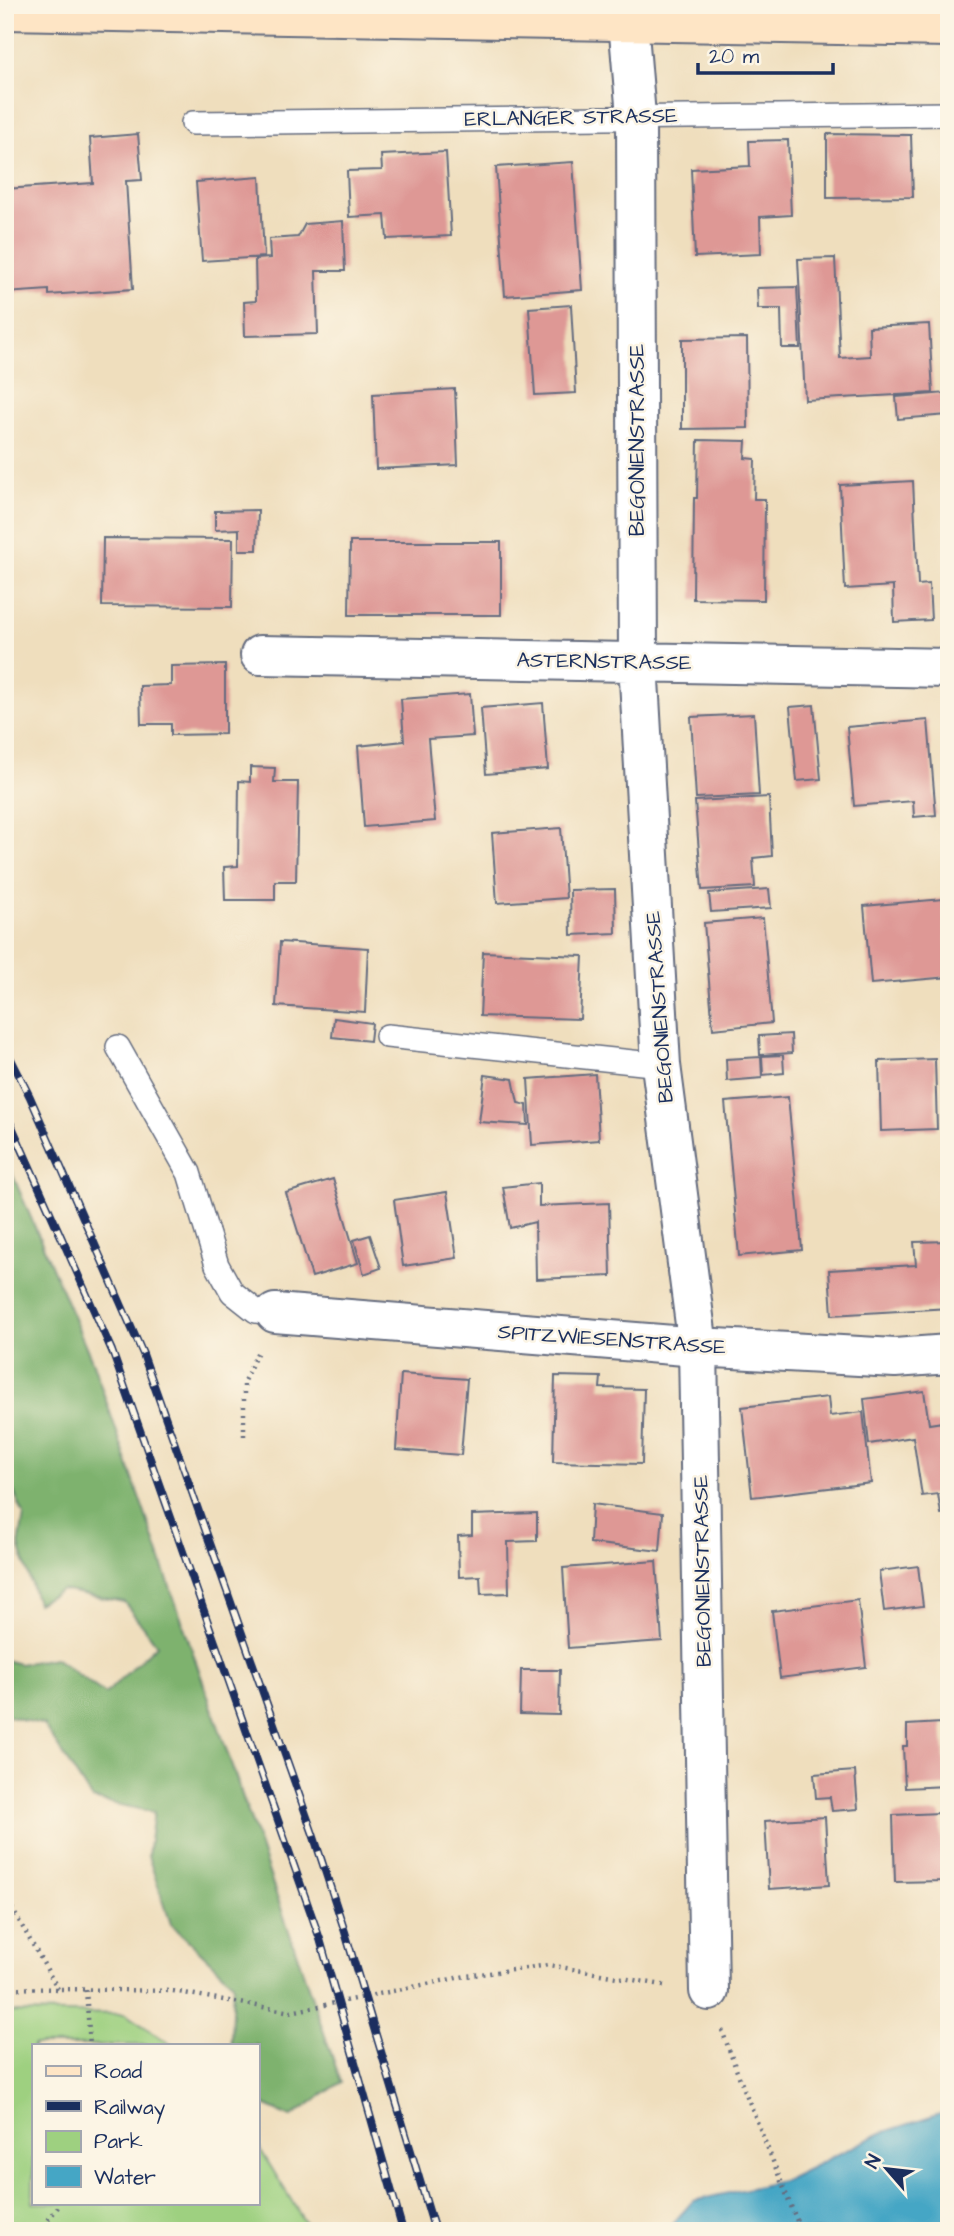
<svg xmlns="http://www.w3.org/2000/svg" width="954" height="2236" viewBox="0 0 954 2236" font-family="'Architects Daughter',sans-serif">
	<rect width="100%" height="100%" fill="#fcf5e5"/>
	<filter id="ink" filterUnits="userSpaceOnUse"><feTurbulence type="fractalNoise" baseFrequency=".0143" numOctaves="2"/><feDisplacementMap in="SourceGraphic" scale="14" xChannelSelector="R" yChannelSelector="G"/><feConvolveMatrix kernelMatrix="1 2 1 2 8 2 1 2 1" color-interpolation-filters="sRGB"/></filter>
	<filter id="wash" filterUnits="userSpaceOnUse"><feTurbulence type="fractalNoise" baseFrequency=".00686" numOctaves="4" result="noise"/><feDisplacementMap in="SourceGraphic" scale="28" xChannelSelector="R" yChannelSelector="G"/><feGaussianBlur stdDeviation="1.57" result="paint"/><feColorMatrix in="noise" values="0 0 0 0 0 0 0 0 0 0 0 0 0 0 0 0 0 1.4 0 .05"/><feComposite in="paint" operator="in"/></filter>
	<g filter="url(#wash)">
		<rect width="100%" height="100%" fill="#efdebd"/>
		<path fill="#9ed080" stroke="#5c806f" stroke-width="2" d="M 5,2012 L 125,2014 L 172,2045 L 33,2045 L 33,2203 L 257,2203 L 257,2144 L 310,2231 L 5,2231 Z"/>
		<path fill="#7eb26e" stroke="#4c7066" stroke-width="2" d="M 5,1157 L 93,1363 L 341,2082 L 291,2117 L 257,2102 L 257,2045 L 233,2045 L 231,2040 L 233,1983 L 171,1924 L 148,1856 L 154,1812 L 92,1799 L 44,1725 L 5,1715 L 5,1660 L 19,1664 L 55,1658 L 105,1694 L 157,1645 L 124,1602 L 62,1590 L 37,1603 L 19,1545 L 24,1515 L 5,1472 Z"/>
		<path fill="#45a6c5" stroke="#306a92" stroke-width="2" d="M 949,2111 L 949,2231 L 666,2231 L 693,2201 L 786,2180 L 881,2133 Z"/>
		<g id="blocks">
			<path fill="#de9895" d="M 138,134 L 142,180 L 126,181 L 133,289 L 49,295 L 49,290 L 5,293 L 5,189 L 93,183 L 90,138 Z
				M 827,134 L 911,135 L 913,197 L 827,198 Z
				M 788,140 L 791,215 L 760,217 L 761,254 L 695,257 L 691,169 L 750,166 L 749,141 Z
				M 446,152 L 451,236 L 387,239 L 385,215 L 349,217 L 347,171 L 382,170 L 381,155 Z
				M 573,162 L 582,290 L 505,296 L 496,167 Z
				M 260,177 L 264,257 L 202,261 L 196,182 Z
				M 343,221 L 345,271 L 316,271 L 318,334 L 245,336 L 244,302 L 256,301 L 255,259 L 270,258 L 269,239 L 298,237 L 305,224 Z
				M 835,258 L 840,358 L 870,356 L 869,327 L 929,324 L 933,393 L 805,400 L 798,259 Z
				M 797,287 L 800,348 L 782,348 L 781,309 L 758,309 L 757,288 Z
				M 571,305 L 576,393 L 535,395 L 529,308 Z
				M 747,338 L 748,428 L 682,429 L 682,339 Z
				M 455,389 L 458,465 L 376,469 L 373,394 Z
				M 947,393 L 948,415 L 898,419 L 896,397 Z
				M 698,440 L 746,441 L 745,458 L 755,459 L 754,499 L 765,499 L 764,600 L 693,599 L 694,498 L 697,498 Z
				M 913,481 L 918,585 L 929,584 L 931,620 L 894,622 L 893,586 L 845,589 L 840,485 Z
				M 258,510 L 257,550 L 239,550 L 239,529 L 215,530 L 215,511 Z
				M 103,538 L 233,539 L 232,607 L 102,606 Z
				M 350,542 L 501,542 L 501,615 L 349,615 Z
				M 225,665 L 225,734 L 171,735 L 171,724 L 141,724 L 140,686 L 171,685 L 171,666 Z
				M 470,694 L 473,736 L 428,739 L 435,821 L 364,827 L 358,746 L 404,741 L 401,699 Z
				M 543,703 L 548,769 L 486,774 L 481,708 Z
				M 814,705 L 821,779 L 797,781 L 790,707 Z
				M 754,714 L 759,795 L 696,798 L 691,717 Z
				M 928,720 L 936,815 L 914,817 L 913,801 L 854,806 L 847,727 Z
				M 250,767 L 275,768 L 274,782 L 298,782 L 296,881 L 275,881 L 275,900 L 225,900 L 224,867 L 238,866 L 239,781 L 250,782 Z
				M 769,797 L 772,856 L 753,858 L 755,887 L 702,890 L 695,801 Z
				M 561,828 L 566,898 L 497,903 L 492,833 Z
				M 615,889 L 616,933 L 571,935 L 570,890 Z
				M 769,889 L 771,908 L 711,912 L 709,893 Z
				M 943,899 L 949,977 L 871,984 L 864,906 Z
				M 763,918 L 772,1023 L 713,1029 L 704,923 Z
				M 280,942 L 368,948 L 365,1012 L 276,1006 Z
				M 483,952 L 583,956 L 580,1019 L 480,1016 Z
				M 334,1018 L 372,1023 L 370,1041 L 332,1037 Z
				M 791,1034 L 792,1053 L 760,1055 L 759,1036 Z
				M 783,1055 L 784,1073 L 763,1075 L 762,1056 Z
				M 761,1057 L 762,1078 L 727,1081 L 726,1059 Z
				M 935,1059 L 937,1129 L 881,1131 L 879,1061 Z
				M 595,1074 L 599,1140 L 532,1145 L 528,1079 Z
				M 485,1075 L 513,1079 L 518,1103 L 527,1105 L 528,1125 L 479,1122 Z
				M 788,1097 L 802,1250 L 739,1256 L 725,1102 Z
				M 333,1179 L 358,1263 L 312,1277 L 286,1193 Z
				M 539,1183 L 539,1206 L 609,1203 L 611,1276 L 536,1279 L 535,1222 L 510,1228 L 503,1187 Z
				M 447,1192 L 457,1258 L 403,1266 L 394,1200 Z
				M 370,1235 L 381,1268 L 364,1274 L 354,1240 Z
				M 949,1241 L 949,1308 L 832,1315 L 829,1270 L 916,1265 L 914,1242 Z
				M 401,1374 L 467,1379 L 461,1455 L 396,1450 Z
				M 555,1376 L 601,1377 L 600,1388 L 644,1389 L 642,1464 L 553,1462 Z
				M 924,1391 L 929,1424 L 949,1421 L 949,1513 L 941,1514 L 938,1494 L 922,1496 L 913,1437 L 869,1444 L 864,1399 Z
				M 828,1397 L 830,1416 L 863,1412 L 871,1483 L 752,1497 L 742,1407 Z
				M 592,1504 L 663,1513 L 660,1551 L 590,1543 Z
				M 537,1513 L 537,1541 L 508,1542 L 509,1593 L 481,1594 L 480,1576 L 459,1577 L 458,1536 L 472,1535 L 472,1515 Z
				M 656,1561 L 662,1641 L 568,1648 L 563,1568 Z
				M 918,1566 L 923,1606 L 884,1611 L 879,1571 Z
				M 858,1600 L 866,1667 L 780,1678 L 772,1611 Z
				M 521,1670 L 560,1670 L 559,1715 L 520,1714 Z
				M 942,1723 L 946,1786 L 905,1788 L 903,1746 L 907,1746 L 907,1725 Z
				M 855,1771 L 858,1809 L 832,1811 L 830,1797 L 816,1798 L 814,1774 Z
				M 940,1813 L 943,1881 L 895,1882 L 893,1815 Z
				M 825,1817 L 829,1885 L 769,1889 L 765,1821 Z"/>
		</g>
	</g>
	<g filter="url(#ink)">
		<use href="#blocks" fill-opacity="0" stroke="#656c7f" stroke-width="2"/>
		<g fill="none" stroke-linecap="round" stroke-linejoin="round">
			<defs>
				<path id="service" d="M 193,123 L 949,114
					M 387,1036 L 661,1065
					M 118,1047 L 189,1173 L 217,1265 L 232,1292 L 256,1311 L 275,1313"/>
				<path id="minor" d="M 628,21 L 636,116 L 638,662 L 661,1065 L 698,1347 L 709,1991
					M 260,655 L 949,668
					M 275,1313 L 698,1347 L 895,1358 L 949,1354"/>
				<path id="secondary" d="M 5,10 L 949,27"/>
			</defs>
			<use href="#service" stroke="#656c7f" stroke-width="26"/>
			<use href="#minor" stroke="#656c7f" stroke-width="42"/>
			<use href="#secondary" stroke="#656c7f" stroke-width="42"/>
			<path stroke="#656c7f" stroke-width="4.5" stroke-dasharray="2 5" stroke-linecap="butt" d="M 244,1436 L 244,1381 L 259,1349
				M 5,1896 L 58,1989
				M 5,1988 L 173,1991 L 291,2012 L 466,1976 L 549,1965 L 668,1986
				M 86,1990 L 90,2045
				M 722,2030 L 736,2069 L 801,2231
				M 40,2231 L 61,2203"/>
			<use href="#service" stroke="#fff" stroke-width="23"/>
			<use href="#minor" stroke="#fff" stroke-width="38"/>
			<use href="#secondary" stroke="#fee5c5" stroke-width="38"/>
			<defs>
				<path id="rail" d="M 5,1047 L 30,1097 L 143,1354 L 313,1834 L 345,1932 L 435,2231
					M 5,1111 L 112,1351 L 320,1939 L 403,2231"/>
			</defs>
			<use href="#rail" stroke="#1b2f5e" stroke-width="8"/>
			<use href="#rail" stroke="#fcf5e5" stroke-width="5" stroke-dasharray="16" stroke-linecap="butt"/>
		</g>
	</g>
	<g text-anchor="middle" stroke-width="5" stroke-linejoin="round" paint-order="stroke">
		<g font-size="21" fill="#1b2f5e" stroke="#fcf5e5">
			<text transform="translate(571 117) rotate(-1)" y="7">ERLANGER STRASSE</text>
			<text transform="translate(637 440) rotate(-90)" y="7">BEGONIENSTRASSE</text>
			<text transform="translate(604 661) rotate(1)" y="7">ASTERNSTRASSE</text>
			<text transform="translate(659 1007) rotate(-94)" y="7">BEGONIENSTRASSE</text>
			<text transform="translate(612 1339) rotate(4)" y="7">SPITZWIESENSTRASSE</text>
			<text transform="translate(702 1571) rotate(-91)" y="7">BEGONIENSTRASSE</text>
		</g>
	</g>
	<rect width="954" height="2236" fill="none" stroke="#fcf5e5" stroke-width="28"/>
	<rect x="32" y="2044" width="228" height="161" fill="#fcf5e5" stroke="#a2a6af" stroke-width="2"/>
	<rect x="46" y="2066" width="35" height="10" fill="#fee5c5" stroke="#a2a6af" stroke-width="2"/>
	<text x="94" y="2078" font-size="21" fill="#1b2f5e">Road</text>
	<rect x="46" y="2101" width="35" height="10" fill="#1b2f5e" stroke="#a2a6af" stroke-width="2"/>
	<text x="94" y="2114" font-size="21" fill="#1b2f5e">Railway</text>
	<rect x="46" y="2131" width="35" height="21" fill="#9ed080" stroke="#a2a6af" stroke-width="2"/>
	<text x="94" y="2148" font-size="21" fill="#1b2f5e">Park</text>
	<rect x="46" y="2166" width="35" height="21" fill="#45a6c5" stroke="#a2a6af" stroke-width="2"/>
	<text x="94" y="2184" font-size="21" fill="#1b2f5e">Water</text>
	<g transform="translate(887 2169) rotate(298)" stroke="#fcf5e5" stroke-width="5" paint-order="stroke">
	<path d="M0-5L12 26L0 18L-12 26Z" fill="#1b2f5e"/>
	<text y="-10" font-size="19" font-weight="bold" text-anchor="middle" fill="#1b2f5e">N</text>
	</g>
	<path d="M698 63v10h135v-10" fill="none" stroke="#1b2f5e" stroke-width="3.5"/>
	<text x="709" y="63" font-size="21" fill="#1b2f5e" stroke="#fcf5e5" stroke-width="5" paint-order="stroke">20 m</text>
</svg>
